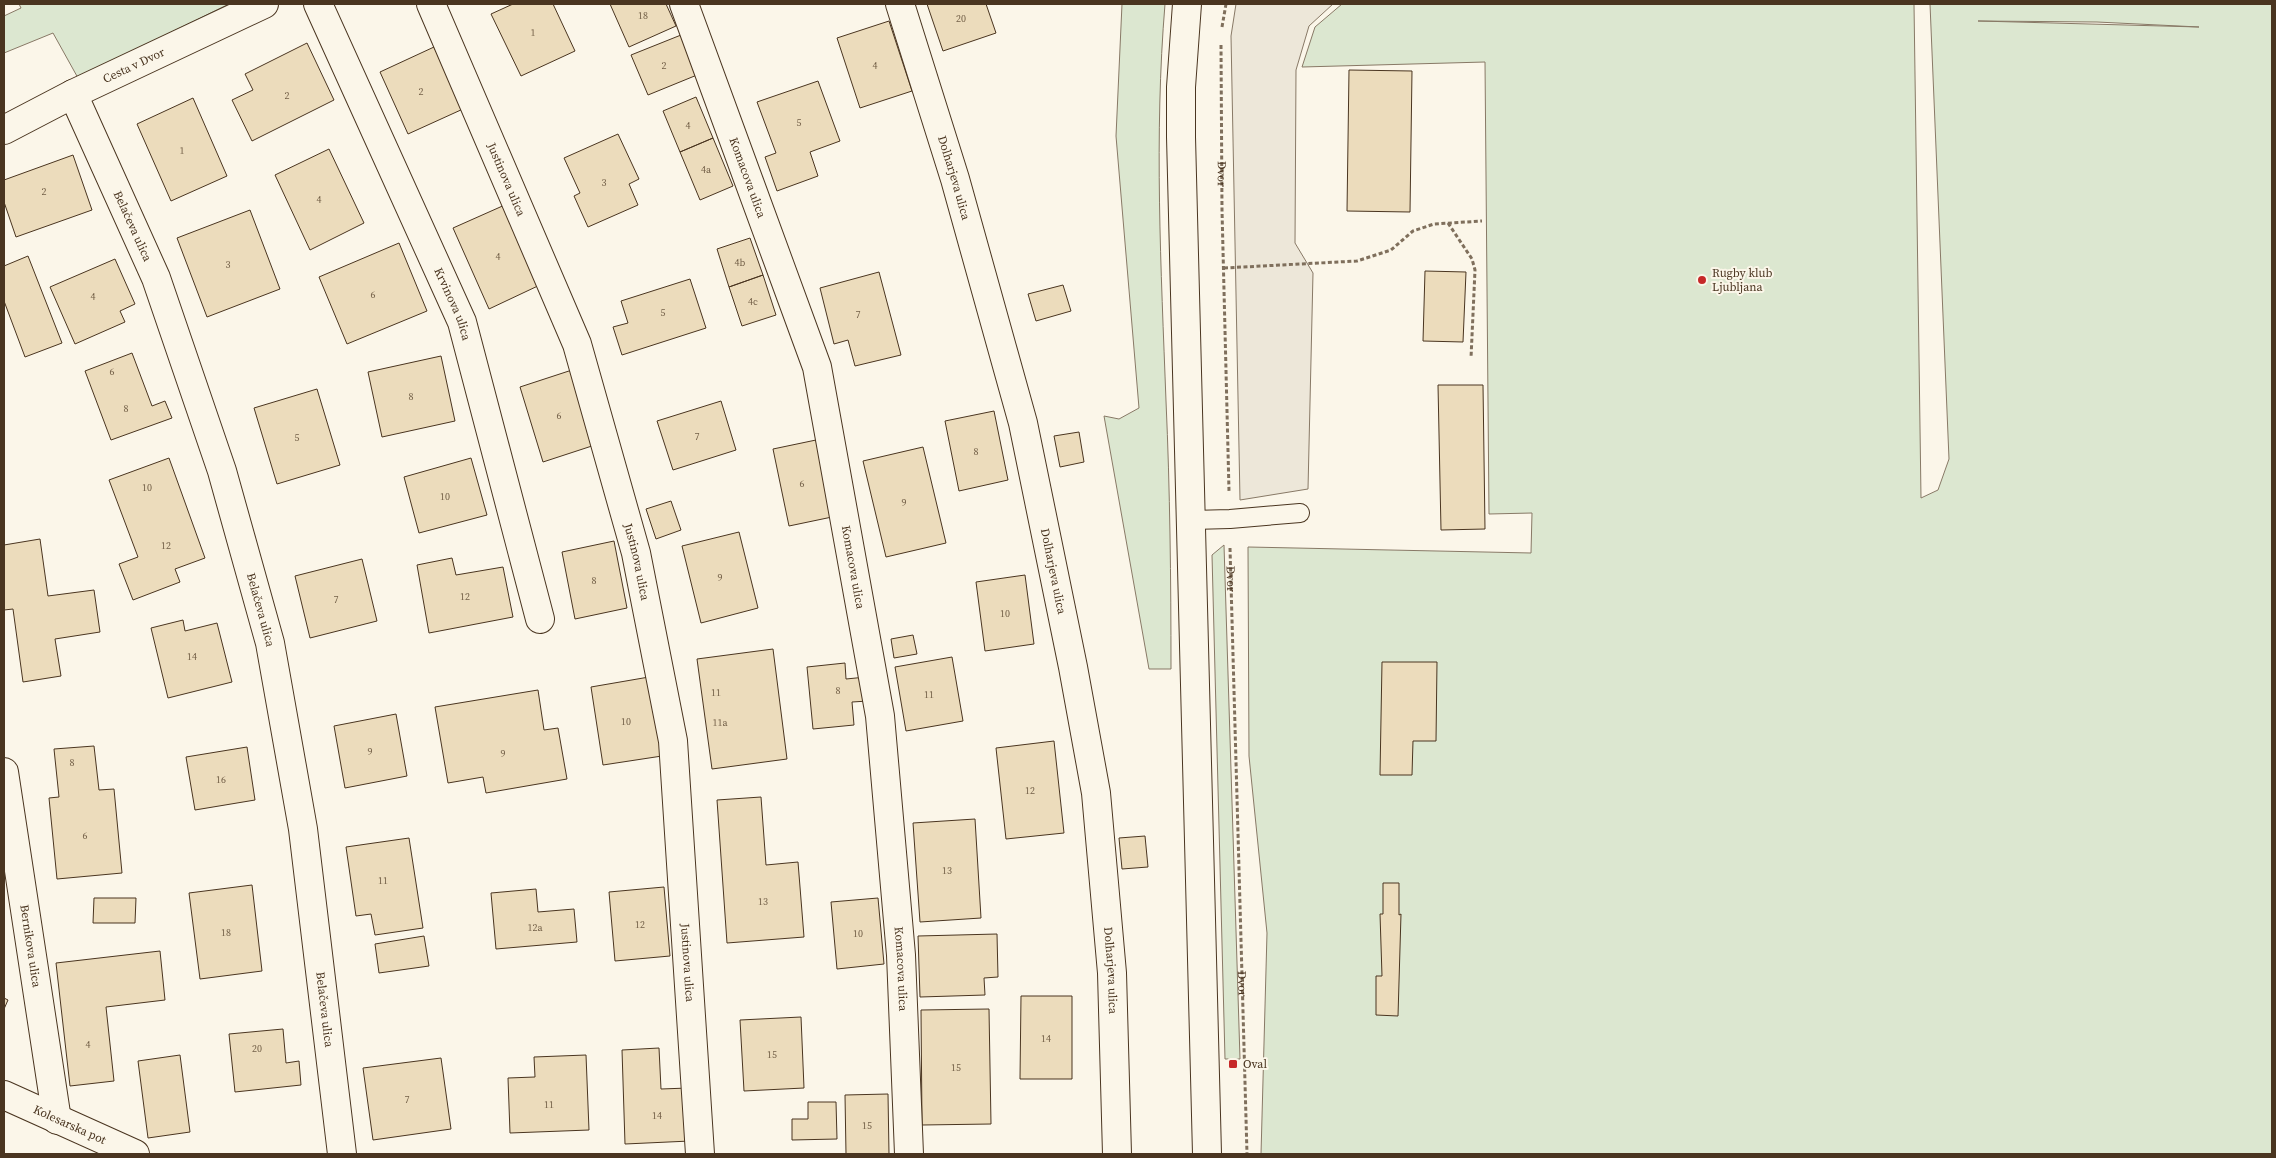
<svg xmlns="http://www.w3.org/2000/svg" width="2276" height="1158" viewBox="0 0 2276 1158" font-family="'Source Serif 4',serif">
	<rect width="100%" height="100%" fill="#fbf6e9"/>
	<path fill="#dce7d0" stroke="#887966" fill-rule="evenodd" d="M 19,4 L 229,4 L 78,78 L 53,33 L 4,53 L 4,16 L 21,8 Z
		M 1122,4 L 1165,4 C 1154,136 1161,268 1166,401 C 1170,490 1171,580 1171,669 L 1149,669 L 1104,416 L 1119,419 L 1139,408 L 1116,136 Z
		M 1342,4 L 1914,4 L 1921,498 L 1938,490 L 1949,459 L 1930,4 L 2272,4 L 2272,1154 L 1261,1154 L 1267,933 L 1249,756 L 1248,547 L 1531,553 L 1532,513 L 1489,514 L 1485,62 L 1302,67 L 1315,27 ZM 1978,21 L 2097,22 L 2199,27 L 1979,21 Z
		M 1224,545 L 1240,1059 L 1225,1059 L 1212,555 Z"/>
	<path fill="#ede7d9" stroke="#887966" d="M 1236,4 L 1333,4 L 1309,26 L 1296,70 L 1295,243 L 1313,273 L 1308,489 L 1240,500 L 1231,36 Z"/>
	<path fill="#ecdcbc" stroke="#4a3520" d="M 513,4 L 553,4 L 575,51 L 521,76 L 491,14 Z
		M 610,4 L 666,4 L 676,26 L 629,47 Z
		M 927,4 L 986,4 L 996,33 L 943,51 Z
		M 889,21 L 912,91 L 860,108 L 837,38 Z
		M 681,35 L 697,75 L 648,95 L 631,55 Z
		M 307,43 L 334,100 L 252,141 L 232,100 L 253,90 L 245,74 Z
		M 434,47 L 463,109 L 408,134 L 380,72 Z
		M 1349,70 L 1412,71 L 1410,212 L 1347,211 Z
		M 818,81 L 840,141 L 810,152 L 818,176 L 777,191 L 765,157 L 776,153 L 757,102 Z
		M 696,97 L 713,138 L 680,152 L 663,111 Z
		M 193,98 L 227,176 L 171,201 L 137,124 Z
		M 618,134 L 639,179 L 629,184 L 638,205 L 588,227 L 574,196 L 580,193 L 564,158 Z
		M 713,138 L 733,186 L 700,200 L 680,152 Z
		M 329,149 L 364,223 L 310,250 L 275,175 Z
		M 73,155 L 92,210 L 16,237 L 4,202 L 4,180 Z
		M 507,204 L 542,284 L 489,309 L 453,228 Z
		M 250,210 L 280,289 L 207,317 L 177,238 Z
		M 750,238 L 763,275 L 729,287 L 717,249 Z
		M 399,243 L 427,311 L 347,344 L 319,277 Z
		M 28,256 L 62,343 L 25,357 L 4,301 L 4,266 Z
		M 115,259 L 135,304 L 120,311 L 125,322 L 75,344 L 50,287 Z
		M 1425,271 L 1466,272 L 1463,342 L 1423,341 Z
		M 879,272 L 901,355 L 855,366 L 848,340 L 834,344 L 820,288 Z
		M 763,275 L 776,315 L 742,326 L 729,287 Z
		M 690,279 L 706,328 L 622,355 L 613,327 L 628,323 L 621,301 Z
		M 1063,285 L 1071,311 L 1036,321 L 1028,294 Z
		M 132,353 L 152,406 L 165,401 L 172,418 L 111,440 L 85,371 Z
		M 441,356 L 455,421 L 382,437 L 368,372 Z
		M 575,369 L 598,444 L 543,462 L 520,387 Z
		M 1438,385 L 1483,385 L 1485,529 L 1441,530 Z
		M 317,389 L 340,465 L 277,484 L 254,408 Z
		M 721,401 L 736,450 L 673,470 L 657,421 Z
		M 994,411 L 1008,480 L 959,491 L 945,421 Z
		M 1079,432 L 1084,462 L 1060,467 L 1054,436 Z
		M 816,440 L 832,517 L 789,526 L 773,449 Z
		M 923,447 L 946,543 L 886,557 L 863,461 Z
		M 169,458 L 205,558 L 175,569 L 180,582 L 133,600 L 119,564 L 138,557 L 109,480 Z
		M 471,458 L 487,515 L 419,533 L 404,477 Z
		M 671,501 L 681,530 L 656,539 L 646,509 Z
		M 739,532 L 758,608 L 701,623 L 682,546 Z
		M 40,539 L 48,596 L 94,590 L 100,632 L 55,639 L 61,676 L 23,682 L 13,609 L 4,610 L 4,545 Z
		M 614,541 L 627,608 L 575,619 L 562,552 Z
		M 452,558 L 456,575 L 503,567 L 513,617 L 429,633 L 417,565 Z
		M 362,559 L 377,621 L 310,638 L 295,576 Z
		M 1025,575 L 1034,644 L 985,651 L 976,582 Z
		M 183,620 L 185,631 L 217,623 L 232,682 L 168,698 L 151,628 Z
		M 913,635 L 917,654 L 894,658 L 891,639 Z
		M 773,649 L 787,759 L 712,769 L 697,659 Z
		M 952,657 L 963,721 L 906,731 L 895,667 Z
		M 1382,662 L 1437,662 L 1436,741 L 1413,741 L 1412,775 L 1380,775 Z
		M 845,663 L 846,679 L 866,677 L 868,701 L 852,702 L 854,725 L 813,729 L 807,667 Z
		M 649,677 L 662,756 L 603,765 L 591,687 Z
		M 538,690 L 544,730 L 558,728 L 567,779 L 486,793 L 483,777 L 448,783 L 435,707 Z
		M 396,714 L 407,776 L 345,788 L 334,726 Z
		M 1054,741 L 1064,833 L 1006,839 L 996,748 Z
		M 94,746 L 99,790 L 114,789 L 122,873 L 57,879 L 49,798 L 59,797 L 54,749 Z
		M 247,747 L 255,800 L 195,810 L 186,757 Z
		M 761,797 L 766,865 L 798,862 L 804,937 L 727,943 L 717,800 Z
		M 975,819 L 981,918 L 920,922 L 913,823 Z
		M 1145,836 L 1148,867 L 1122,869 L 1119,838 Z
		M 409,838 L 423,928 L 375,935 L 371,914 L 356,916 L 346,847 Z
		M 1383,883 L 1399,883 L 1399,915 L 1401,914 L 1398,1016 L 1376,1015 L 1376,976 L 1382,976 L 1380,914 L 1383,914 Z
		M 252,885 L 262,971 L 200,979 L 189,893 Z
		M 664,887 L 670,956 L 615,961 L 609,892 Z
		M 536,889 L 538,912 L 574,909 L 577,942 L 496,949 L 491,893 Z
		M 94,898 L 136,898 L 135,923 L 93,923 Z
		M 878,898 L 884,964 L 837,969 L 831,902 Z
		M 997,934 L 998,977 L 984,978 L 985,995 L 920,997 L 918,936 Z
		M 424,936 L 429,966 L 379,973 L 375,944 Z
		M 160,951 L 165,1000 L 106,1007 L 114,1081 L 70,1086 L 56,963 Z
		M 1021,996 L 1072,996 L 1072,1079 L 1020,1079 Z
		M 4,998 L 8,1000 L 4,1009 Z
		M 989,1009 L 991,1124 L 922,1125 L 921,1010 Z
		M 801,1017 L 804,1088 L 744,1091 L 740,1020 Z
		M 283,1029 L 286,1063 L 299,1061 L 301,1085 L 235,1092 L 229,1034 Z
		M 659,1048 L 661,1089 L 688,1088 L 690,1141 L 625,1144 L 622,1050 Z
		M 180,1055 L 190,1132 L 148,1138 L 138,1061 Z
		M 586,1055 L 589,1130 L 510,1133 L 508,1078 L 535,1077 L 534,1057 Z
		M 441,1058 L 451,1129 L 373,1140 L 363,1068 Z
		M 888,1094 L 889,1154 L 846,1154 L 845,1095 Z
		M 808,1102 L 836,1102 L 837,1139 L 792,1140 L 792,1119 L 808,1119 Z"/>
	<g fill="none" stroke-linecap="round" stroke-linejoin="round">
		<defs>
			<path id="lane" d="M 1192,520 L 1230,519 L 1300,513"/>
			<g id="street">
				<path id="s3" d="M 318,4 L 462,322 L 540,619"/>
				<path id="s4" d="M 431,4 L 577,344 L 636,553 L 673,741 L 700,1154"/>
				<path id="s5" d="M 684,4 L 817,367 L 880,716 L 901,955 L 909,1154"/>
				<path id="s6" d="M 900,4 L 955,179 L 1023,423 L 1073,667 L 1096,793 L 1112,973 L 1117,1154"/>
				<path id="s7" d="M 73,94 L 156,278 L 222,471 L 270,643 L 303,829 L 342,1154"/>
				<path id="s8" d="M 4,130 L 73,94 L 264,4"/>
				<path id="s9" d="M 4,772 L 57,1120"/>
			</g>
			<g id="secondary">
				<path d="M 1187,4 L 1181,87 L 1181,137 L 1207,1154"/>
				<path id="s10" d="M 4,1095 L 135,1154"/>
			</g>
		</defs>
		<use href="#lane" stroke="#4a3520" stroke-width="20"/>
		<use href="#street" stroke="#4a3520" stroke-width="30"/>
		<use href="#secondary" stroke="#4a3520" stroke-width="30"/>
		<g stroke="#7f6f5c" stroke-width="3" stroke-dasharray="4 2.5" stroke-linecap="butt">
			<path d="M 1222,27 L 1226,4"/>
			<path id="s1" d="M 1221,45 L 1222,210 L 1229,491"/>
			<path d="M 1448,223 L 1472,259 L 1475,270 L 1471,358"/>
			<path d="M 1224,268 L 1357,261 L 1391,250 L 1413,231 L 1434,224 L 1482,221"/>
			<path id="s2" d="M 1230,548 L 1247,1154"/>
		</g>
		<use href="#lane" stroke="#fbf6e9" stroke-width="18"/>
		<use href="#street" stroke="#fbf6e9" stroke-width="28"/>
		<use href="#secondary" stroke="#fbf6e9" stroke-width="28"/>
	</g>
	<g fill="#c62828" stroke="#fbf6e9" stroke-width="2">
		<circle cx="1702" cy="280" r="5"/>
		<rect x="1228" y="1059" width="10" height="10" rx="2.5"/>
	</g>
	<g text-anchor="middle" stroke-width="4" stroke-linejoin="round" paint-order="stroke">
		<g font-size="10" fill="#725f47">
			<text x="643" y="19">18</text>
			<text x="961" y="22">20</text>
			<text x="533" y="36">1</text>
			<text x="664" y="69">2</text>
			<text x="875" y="69">4</text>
			<text x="421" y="95">2</text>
			<text x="287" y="99">2</text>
			<text x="799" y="126">5</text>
			<text x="688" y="129">4</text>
			<text x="182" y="154">1</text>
			<text x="706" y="173">4a</text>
			<text x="604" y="186">3</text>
			<text x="44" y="195">2</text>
			<text x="319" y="203">4</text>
			<text x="498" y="260">4</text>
			<text x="740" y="266">4b</text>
			<text x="228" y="268">3</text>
			<text x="373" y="298">6</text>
			<text x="93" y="300">4</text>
			<text x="753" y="305">4c</text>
			<text x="663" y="316">5</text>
			<text x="858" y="318">7</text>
			<text x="112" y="375">6</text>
			<text x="411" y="400">8</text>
			<text x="126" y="412">8</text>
			<text x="559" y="419">6</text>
			<text x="697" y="440">7</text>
			<text x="297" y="441">5</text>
			<text x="976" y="455">8</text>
			<text x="802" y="487">6</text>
			<text x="147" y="491">10</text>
			<text x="445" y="500">10</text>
			<text x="904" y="506">9</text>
			<text x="166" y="549">12</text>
			<text x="720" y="581">9</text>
			<text x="594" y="584">8</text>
			<text x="465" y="600">12</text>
			<text x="336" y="603">7</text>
			<text x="1005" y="617">10</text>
			<text x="192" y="660">14</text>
			<text x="838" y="694">8</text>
			<text x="716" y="696">11</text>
			<text x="929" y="698">11</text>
			<text x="626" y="725">10</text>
			<text x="720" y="726">11a</text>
			<text x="370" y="755">9</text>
			<text x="503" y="757">9</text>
			<text x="72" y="766">8</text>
			<text x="221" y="783">16</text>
			<text x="1030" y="794">12</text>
			<text x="85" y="839">6</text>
			<text x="947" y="874">13</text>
			<text x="383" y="884">11</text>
			<text x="763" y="905">13</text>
			<text x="640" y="928">12</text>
			<text x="535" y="931">12a</text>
			<text x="226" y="936">18</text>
			<text x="858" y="937">10</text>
			<text x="1046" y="1042">14</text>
			<text x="88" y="1048">4</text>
			<text x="257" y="1052">20</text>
			<text x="772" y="1058">15</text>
			<text x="956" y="1071">15</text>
			<text x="407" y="1103">7</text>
			<text x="549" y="1108">11</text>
			<text x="657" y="1119">14</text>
			<text x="867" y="1129">15</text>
		</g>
		<g font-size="12" fill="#4a3520" stroke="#fbf6e9">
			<text dy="4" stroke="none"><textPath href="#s8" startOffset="145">Cesta v Dvor</textPath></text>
			<text dy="4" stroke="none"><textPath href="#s1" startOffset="129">Dvor</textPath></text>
			<text dy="4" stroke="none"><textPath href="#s5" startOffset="185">Komacova ulica</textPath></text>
			<text dy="4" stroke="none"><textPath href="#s6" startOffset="182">Dolharjeva ulica</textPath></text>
			<text dy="4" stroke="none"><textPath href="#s4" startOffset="191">Justinova ulica</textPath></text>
			<text dy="4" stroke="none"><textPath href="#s7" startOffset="145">Belačeva ulica</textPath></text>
			<text dy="4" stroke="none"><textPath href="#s3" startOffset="329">Krvinova ulica</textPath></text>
			<text dy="4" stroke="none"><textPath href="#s4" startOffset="596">Justinova ulica</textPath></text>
			<text dy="4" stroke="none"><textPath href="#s5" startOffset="590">Komacova ulica</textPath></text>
			<text dy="4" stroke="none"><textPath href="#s6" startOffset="588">Dolharjeva ulica</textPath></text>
			<text dy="4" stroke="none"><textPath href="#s2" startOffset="31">Dvor</textPath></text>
			<text dy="4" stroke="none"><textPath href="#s7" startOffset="550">Belačeva ulica</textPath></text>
			<text dy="4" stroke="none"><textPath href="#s9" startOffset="176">Bernikova ulica</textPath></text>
			<text dy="4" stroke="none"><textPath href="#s4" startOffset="1001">Justinova ulica</textPath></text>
			<text dy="4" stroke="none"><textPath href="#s5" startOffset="995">Komacova ulica</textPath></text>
			<text dy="4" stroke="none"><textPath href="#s6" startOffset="992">Dolharjeva ulica</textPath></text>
			<text dy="4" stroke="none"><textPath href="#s2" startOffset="436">Dvor</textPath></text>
			<text dy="4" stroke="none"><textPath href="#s7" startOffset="955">Belačeva ulica</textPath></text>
			<text dy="4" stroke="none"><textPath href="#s10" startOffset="72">Kolesarska pot</textPath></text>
		</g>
		<g font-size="12" fill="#4a3520" stroke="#fbf6e9" text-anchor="start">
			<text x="1712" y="277">Rugby klub<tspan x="1712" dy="14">Ljubljana</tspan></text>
			<text x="1243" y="1068">Oval</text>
		</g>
	</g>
	<rect width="2276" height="1158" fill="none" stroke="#4a3520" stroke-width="10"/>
</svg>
